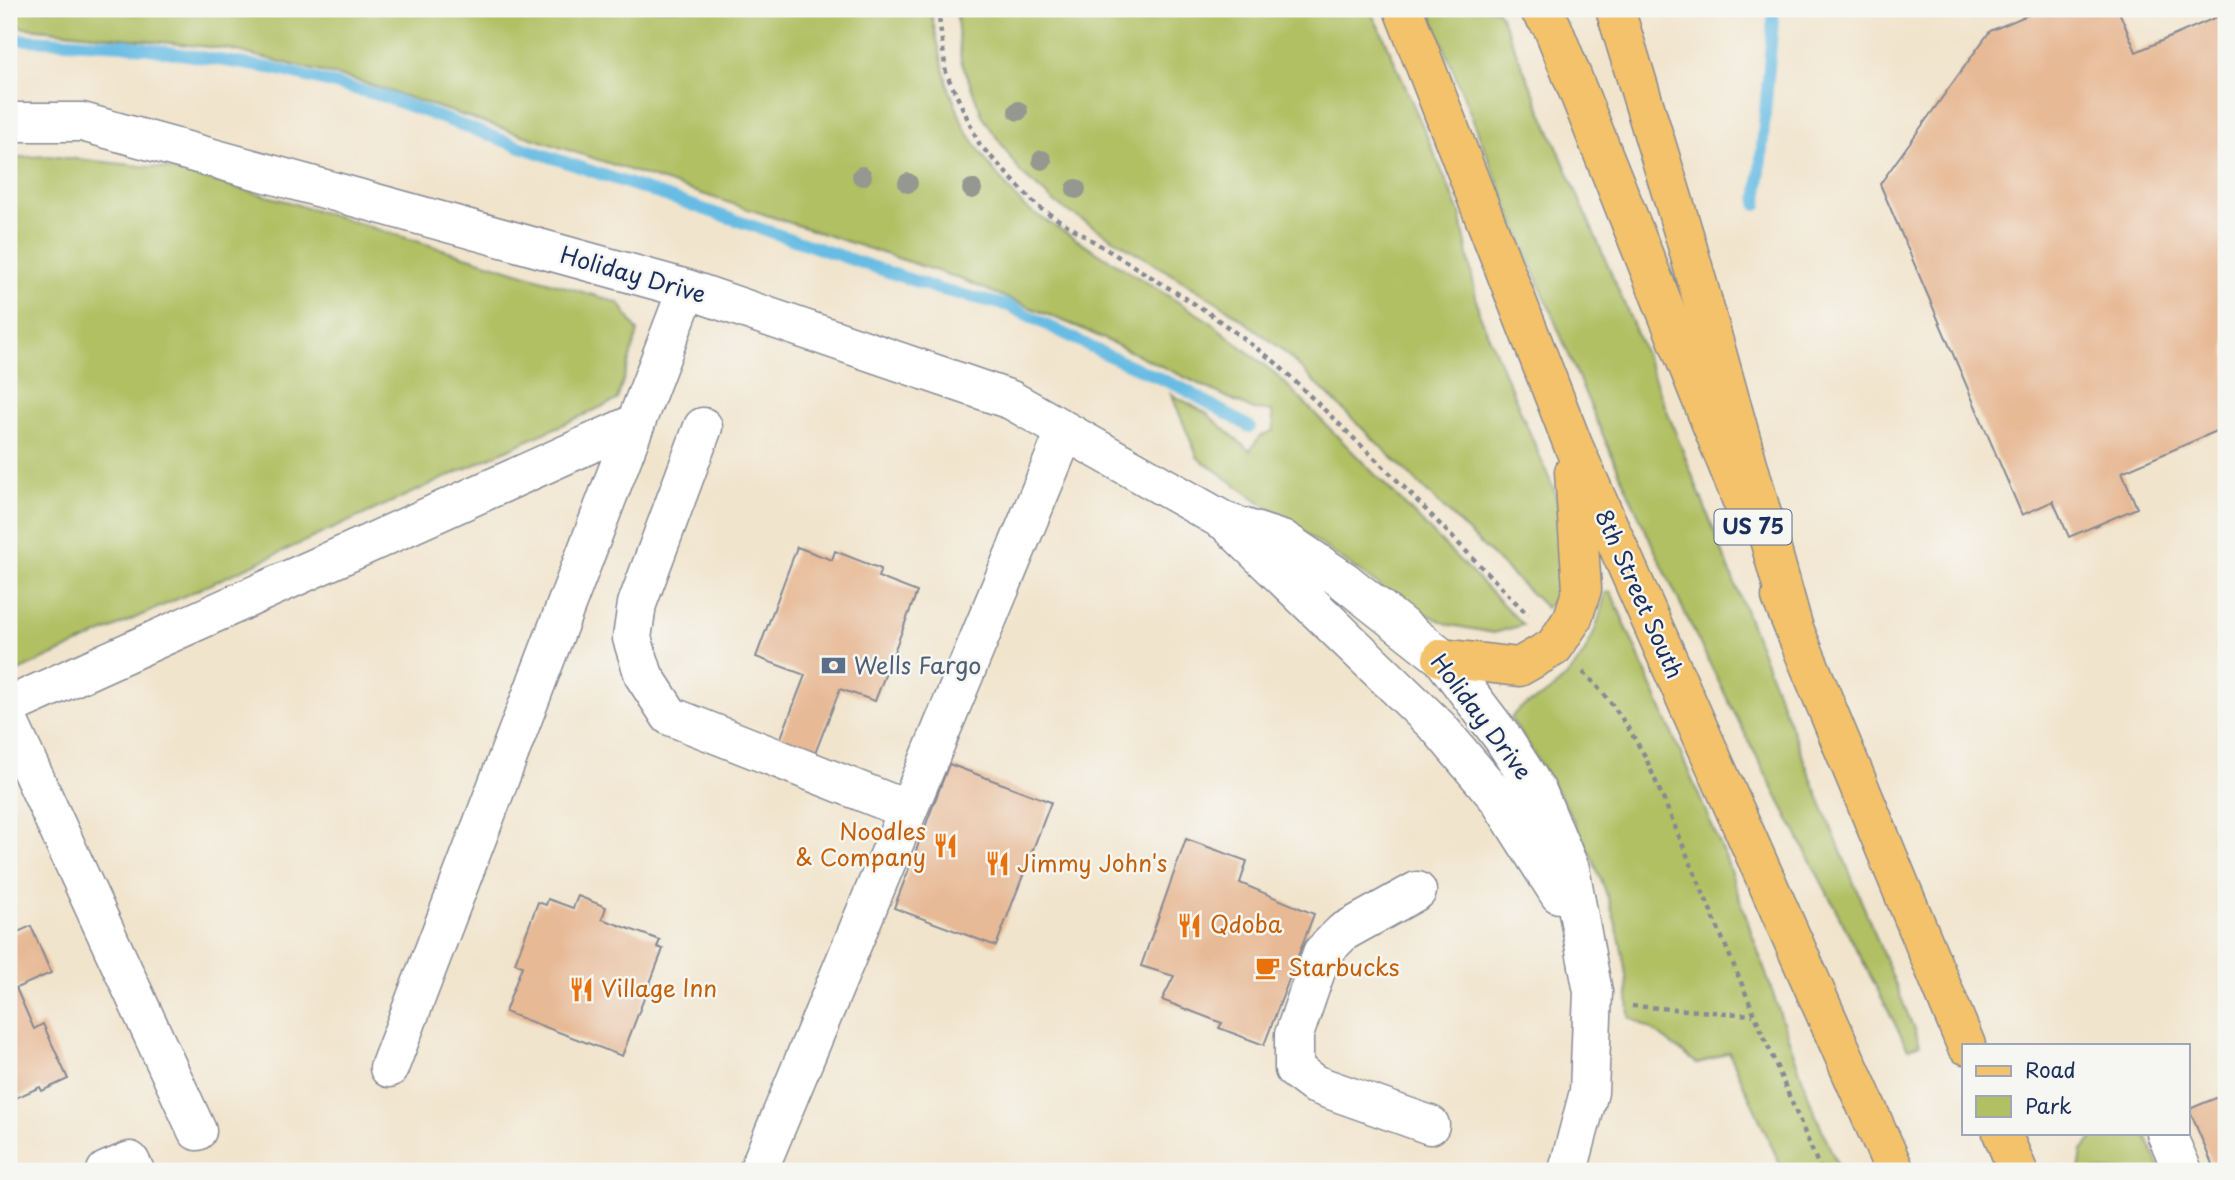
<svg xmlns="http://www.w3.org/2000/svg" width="2235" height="1180" viewBox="0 0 2235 1180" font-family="'Playpen Sans',sans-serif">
	<rect width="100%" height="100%" fill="#f6f6f2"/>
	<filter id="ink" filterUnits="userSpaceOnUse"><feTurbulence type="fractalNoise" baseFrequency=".0143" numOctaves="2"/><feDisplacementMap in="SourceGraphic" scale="14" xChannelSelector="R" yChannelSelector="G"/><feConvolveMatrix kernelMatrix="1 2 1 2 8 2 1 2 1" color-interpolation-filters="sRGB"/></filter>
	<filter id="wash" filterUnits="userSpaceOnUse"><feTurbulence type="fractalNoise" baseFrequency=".00686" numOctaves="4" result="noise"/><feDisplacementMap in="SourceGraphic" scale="28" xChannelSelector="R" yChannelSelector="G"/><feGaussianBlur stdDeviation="1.57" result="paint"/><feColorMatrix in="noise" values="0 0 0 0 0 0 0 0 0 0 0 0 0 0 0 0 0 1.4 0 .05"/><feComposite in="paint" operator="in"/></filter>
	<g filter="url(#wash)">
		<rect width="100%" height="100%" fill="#f1e4cc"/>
		<path fill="#b1c063" stroke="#667860" stroke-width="2" d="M 9,9 L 930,9 L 947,83 L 965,129 L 992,169 L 1024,207 L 1209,321 L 1278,376 L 1523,625 L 1494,633 L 1450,625 L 1408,606 L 1198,458 L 1171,394 L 1206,413 L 1250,451 L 1259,437 L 1274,430 L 1272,411 L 1254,410 L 1083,329 L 958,278 L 355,80 L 228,49 L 9,26 Z
			M 956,9 L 1369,9 L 1384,37 L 1460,213 L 1479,313 L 1554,490 L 1563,528 L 1563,558 L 1558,593 L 1546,608 L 1280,348 L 1225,307 L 1058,205 L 1021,173 L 983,117 L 961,60 Z
			M 1429,9 L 1497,9 L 1500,14 L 1635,329 L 1813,783 L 1920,1044 L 1908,1049 C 1812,861 1710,675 1624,483 C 1555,327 1492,168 1429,9 Z
			M 48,156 L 169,169 L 285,201 L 619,303 L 638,332 L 617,400 L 16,672 L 9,658 L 9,158 Z
			M 1611,592 L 1725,856 L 1812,1106 L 1840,1171 L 1783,1171 L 1729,1052 L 1698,1064 L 1651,1029 L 1629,1017 C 1627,899 1574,815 1511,719 C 1518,705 1533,703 1546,694 C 1581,670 1598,634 1605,593 Z
			M 2097,1133 L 2145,1133 L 2161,1171 L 2079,1171 L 2082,1151 Z"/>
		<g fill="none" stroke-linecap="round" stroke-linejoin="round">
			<path stroke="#67bce3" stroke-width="12" d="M 9,39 L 124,45 L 276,69 L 382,96 L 521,147 L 938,289 L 1009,306 L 1107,355 L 1182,388 L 1250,427
				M 1757,205 L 1774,9"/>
		</g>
		<g id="blocks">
			<path fill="#e7b995" d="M 2042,9 L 2118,9 L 2136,52 L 2226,13 L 2226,427 L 2122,472 L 2137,508 L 2069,537 L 2053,501 L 2022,515 L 1880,184 L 1990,31 Z
				M 797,547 L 832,560 L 835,551 L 881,569 L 878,577 L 917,592 L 875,701 L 840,689 L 809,769 L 774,756 L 805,675 L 756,657 Z
				M 949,764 L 1051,802 L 996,946 L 894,908 Z
				M 1186,839 L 1247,861 L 1240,883 L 1314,914 L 1264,1045 L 1219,1028 L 1222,1023 L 1162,1000 L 1174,976 L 1141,966 Z
				M 578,896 L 606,907 L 602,919 L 660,940 L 657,947 L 663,949 L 622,1056 L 505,1012 L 522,966 L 515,963 L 538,902 L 546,905 L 548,899 L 573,908 Z
				M 31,926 L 51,973 L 16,988 L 34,1029 L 43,1024 L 68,1079 L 42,1091 L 40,1087 L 9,1101 L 9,936 Z
				M 2226,1094 L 2226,1171 L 2215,1171 L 2189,1109 Z"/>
		</g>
	</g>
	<g filter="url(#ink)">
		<use href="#blocks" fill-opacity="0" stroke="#868a95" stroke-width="2"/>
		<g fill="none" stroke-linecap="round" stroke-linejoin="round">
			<defs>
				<path id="minor" d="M 9,122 L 82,122 L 687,289 L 1011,400 L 1226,522 L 1285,541 L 1343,580 L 1442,658 L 1502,737 L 1538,793 L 1570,869 L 1593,992 L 1589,1092 L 1568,1171
					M 703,427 L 637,604 L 632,638 L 644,676 L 670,716 L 908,810
					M 1230,526 L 1439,728 L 1498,798 L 1559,894
					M 9,706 L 636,423
					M 9,722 L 197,1131
					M 1417,891 L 1343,932 L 1322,953 L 1294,1035 L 1294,1069 L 1314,1084 L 1430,1125
					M 389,1068 L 687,289
					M 2166,1133 L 2183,1171
					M 106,1171 L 130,1161 L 135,1171
					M 758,1171 L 1065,432"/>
				<path id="major" d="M 1403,9 L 1573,445 L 1895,1171
					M 1539,9 L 1552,26 L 1748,516
					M 1781,597 L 1966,1045
					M 1442,658 L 1519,667 L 1554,647 L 1573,618 L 1582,589 L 1574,472
					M 2002,1133 L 2018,1171"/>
				<path id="highway" d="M 1615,9 L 1685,238 L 1794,629"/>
			</defs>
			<use href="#minor" stroke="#868a95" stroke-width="41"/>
			<use href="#major" stroke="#868a95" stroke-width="41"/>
			<use href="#highway" stroke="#868a95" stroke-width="41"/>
			<path stroke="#868a95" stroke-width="4.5" stroke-dasharray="5 5" stroke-linecap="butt" d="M 938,9 L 946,73 L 980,145 L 1038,207 L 1206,311 L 1275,362 L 1399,482 L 1528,615
				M 1583,672 C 1609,695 1627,726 1645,756 L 1821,1171
				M 1632,1006 L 1753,1015"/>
			<use href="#minor" stroke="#fff" stroke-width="38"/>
			<use href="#major" stroke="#f3c26a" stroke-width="38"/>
			<use href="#highway" stroke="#f3c26a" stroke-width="38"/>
		</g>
		<g fill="#949891">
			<circle cx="1018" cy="111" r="10"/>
			<circle cx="1042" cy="160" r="10"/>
			<circle cx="862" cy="176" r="10"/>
			<circle cx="908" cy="183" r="10"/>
			<circle cx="972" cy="189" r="10"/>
			<circle cx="1076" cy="189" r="10"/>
		</g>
	</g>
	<defs>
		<symbol id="bank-bare" viewBox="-9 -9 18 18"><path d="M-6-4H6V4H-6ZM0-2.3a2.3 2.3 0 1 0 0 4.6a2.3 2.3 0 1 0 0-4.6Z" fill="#5c6f8a" stroke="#f6f6f2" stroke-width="2.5" paint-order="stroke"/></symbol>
		<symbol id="restaurant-bare" viewBox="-9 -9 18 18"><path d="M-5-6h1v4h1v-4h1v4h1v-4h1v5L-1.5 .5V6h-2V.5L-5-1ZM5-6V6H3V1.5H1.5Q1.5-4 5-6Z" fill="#e8710a" stroke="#f6f6f2" stroke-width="2.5" paint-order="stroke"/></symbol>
		<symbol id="cafe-bare" viewBox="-9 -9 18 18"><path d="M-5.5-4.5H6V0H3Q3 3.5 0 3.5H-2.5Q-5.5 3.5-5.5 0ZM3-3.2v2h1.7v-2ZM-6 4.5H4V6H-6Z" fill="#e8710a" stroke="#f6f6f2" stroke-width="2.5" paint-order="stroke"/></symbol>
	</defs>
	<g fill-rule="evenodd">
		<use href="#bank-bare" x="816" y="648" width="35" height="35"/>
		<use href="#restaurant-bare" x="928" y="828" width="35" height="35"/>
		<use href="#restaurant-bare" x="980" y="846" width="35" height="35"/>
		<use href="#restaurant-bare" x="1172" y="908" width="35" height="35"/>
		<use href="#cafe-bare" x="1250" y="950" width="35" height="35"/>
		<use href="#restaurant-bare" x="564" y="972" width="35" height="35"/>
	</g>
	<g text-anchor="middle" stroke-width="5" stroke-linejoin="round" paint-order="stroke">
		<rect fill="#f6f6f2" stroke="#5d6b8a" stroke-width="2" x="1714.5" y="509.5" width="77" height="35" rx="5"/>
		<g font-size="21" font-weight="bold" fill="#1b2f5e">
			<text x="1753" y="534">US 75</text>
		</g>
		<g font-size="23" fill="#1b2f5e" stroke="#f6f6f2">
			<text transform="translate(633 275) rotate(16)" y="8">Holiday Drive</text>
			<text transform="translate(1639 594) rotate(66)" y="8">8th Street South</text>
			<text transform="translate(1481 717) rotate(53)" y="8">Holiday Drive</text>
		</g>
		<g font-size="23" fill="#4e5e75" stroke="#f6f6f2" text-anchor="start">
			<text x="854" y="674">Wells Fargo</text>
		</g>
		<g font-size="23" fill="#c56008" stroke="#f6f6f2" text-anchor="start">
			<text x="926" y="840" text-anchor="end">Noodles<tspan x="926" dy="26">&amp; Company</tspan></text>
			<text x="1017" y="872">Jimmy John's</text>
			<text x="1210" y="933">Qdoba</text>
			<text x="1288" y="976">Starbucks</text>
			<text x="601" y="997">Village Inn</text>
		</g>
	</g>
	<rect width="2235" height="1180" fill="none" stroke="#f6f6f2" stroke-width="35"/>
	<rect x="1962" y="1044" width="228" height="91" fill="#f6f6f2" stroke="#9ea6b7" stroke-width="2"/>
	<rect x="1976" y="1066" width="35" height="10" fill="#f3c26a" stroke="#9ea6b7" stroke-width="2"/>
	<text x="2025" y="1078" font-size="21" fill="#1b2f5e">Road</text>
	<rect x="1976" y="1096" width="35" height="21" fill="#b1c063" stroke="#9ea6b7" stroke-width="2"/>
	<text x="2025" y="1114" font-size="21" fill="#1b2f5e">Park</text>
</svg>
